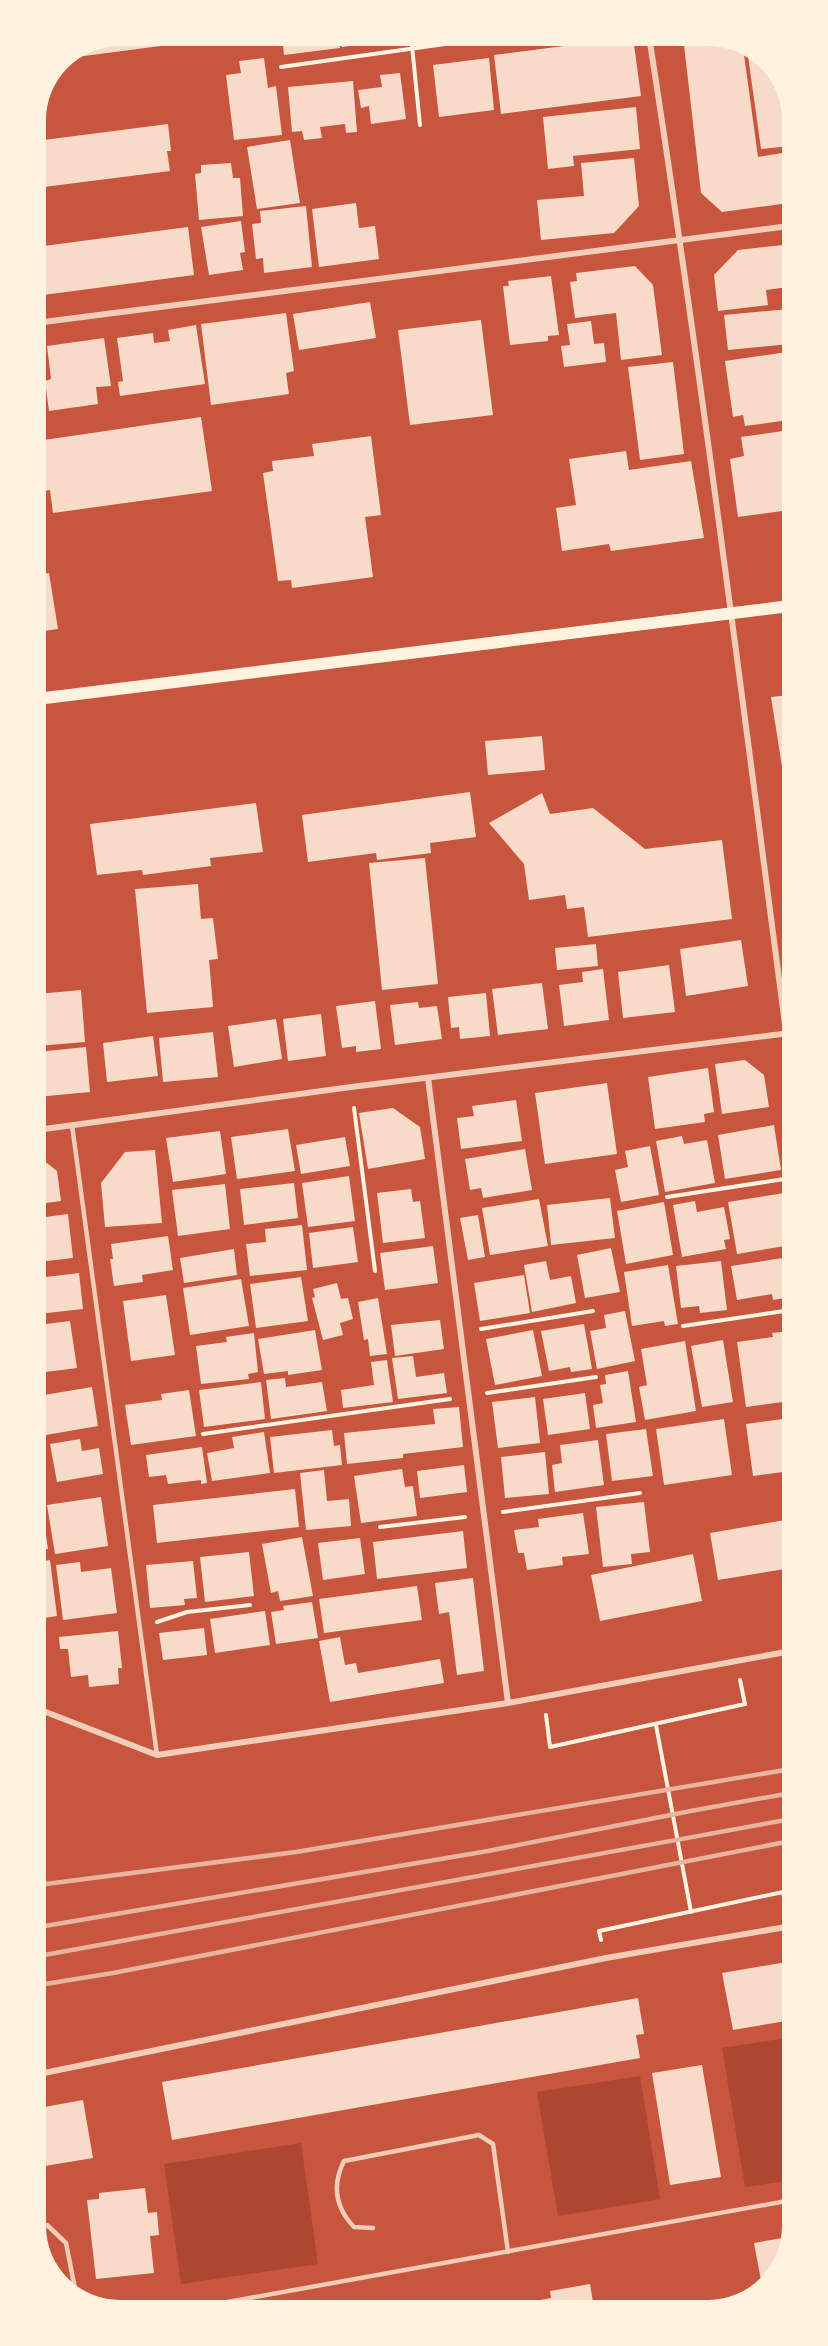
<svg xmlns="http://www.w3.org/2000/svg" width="828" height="2346" viewBox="0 0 828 2346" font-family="'Archivo Narrow',sans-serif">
	<rect width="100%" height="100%" fill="#c8553d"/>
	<path fill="#ae4732" d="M 792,2037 L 792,2180 L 745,2187 L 722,2048 Z
		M 640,2076 L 660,2199 L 558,2216 L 537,2092 Z
		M 301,2143 L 318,2264 L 181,2284 L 164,2164 Z"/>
	<path fill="#f7dbc8" d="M 120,36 L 190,36 L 191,42 L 69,58 Z
		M 282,36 L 339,36 L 340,48 L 284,55 Z
		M 341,36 L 394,36 L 395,40 L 342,47 Z
		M 683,36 L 714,36 L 743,47 L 758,157 L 789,152 L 789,203 L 722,212 L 701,193 Z
		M 633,37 L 641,96 L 501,114 L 494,55 Z
		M 747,49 L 759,54 L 789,98 L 789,146 L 761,149 Z
		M 264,58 L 268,88 L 276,86 L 282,135 L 234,140 L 226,75 L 241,73 L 239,61 Z
		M 489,58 L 494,110 L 439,117 L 433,65 Z
		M 400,73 L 406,119 L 371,124 L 369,106 L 361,108 L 358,90 L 382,87 L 380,75 Z
		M 353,81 L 357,132 L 346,133 L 345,124 L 320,127 L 322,138 L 304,140 L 302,131 L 292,132 L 288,87 Z
		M 636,107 L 640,149 L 573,156 L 574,166 L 548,169 L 543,117 Z
		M 168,124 L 171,151 L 167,151 L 170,171 L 36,188 L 36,141 Z
		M 290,140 L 300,203 L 257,209 L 247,147 Z
		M 634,158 L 639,206 L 614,233 L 541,240 L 537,200 L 584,196 L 581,163 Z
		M 231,163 L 233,178 L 240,178 L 243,216 L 199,220 L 195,174 L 201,173 L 201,165 Z
		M 356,203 L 359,228 L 375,226 L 379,259 L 319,267 L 312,209 Z
		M 306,206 L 312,267 L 264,273 L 263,258 L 256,259 L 252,224 L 261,223 L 260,211 Z
		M 241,221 L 245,252 L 240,253 L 243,270 L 209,275 L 201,227 Z
		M 188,227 L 194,275 L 36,296 L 36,247 Z
		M 785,243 L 789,243 L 789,258 L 788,258 Z
		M 783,245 L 788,287 L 766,290 L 768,305 L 718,311 L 714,275 L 738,250 Z
		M 635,266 L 653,285 L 662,355 L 621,360 L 616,313 L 575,318 L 570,282 L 577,281 L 576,273 Z
		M 551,276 L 559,335 L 548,336 L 548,341 L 510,345 L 503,286 L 509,286 L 508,281 Z
		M 370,302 L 376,338 L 299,350 L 293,314 Z
		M 789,309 L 789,344 L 728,350 L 724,315 Z
		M 286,313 L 294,371 L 286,373 L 289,394 L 211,405 L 201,324 Z
		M 481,320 L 493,415 L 410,425 L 398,330 Z
		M 591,321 L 594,344 L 604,343 L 606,362 L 564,367 L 561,346 L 570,345 L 567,324 Z
		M 196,325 L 205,384 L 120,396 L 118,382 L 123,381 L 117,338 L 153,333 L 154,343 L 170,341 L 168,330 Z
		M 104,338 L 111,386 L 96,387 L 98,404 L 49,411 L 45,381 L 51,379 L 47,346 Z
		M 787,352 L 789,368 L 789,420 L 745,426 L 743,415 L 733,417 L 725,361 Z
		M 673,362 L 684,454 L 640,460 L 628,367 Z
		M 37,391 L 44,428 L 37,429 Z
		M 201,417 L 212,491 L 53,513 L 50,490 L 37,492 L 37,441 Z
		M 790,430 L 790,510 L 738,517 L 730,459 L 744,456 L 741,437 Z
		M 371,436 L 381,515 L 365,517 L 373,577 L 292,588 L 291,580 L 278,581 L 263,473 L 273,471 L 272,461 L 314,456 L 312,444 Z
		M 626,451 L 629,470 L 691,461 L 704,538 L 611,551 L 609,544 L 562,551 L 556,508 L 576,505 L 569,459 Z
		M 49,573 L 58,629 L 37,632 L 37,575 Z
		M 790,695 L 790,797 L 787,798 L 771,697 Z
		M 542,736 L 545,770 L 488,775 L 485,741 Z
		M 470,792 L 476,837 L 430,843 L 431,853 L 377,860 L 376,853 L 308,862 L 302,815 Z
		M 542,793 L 550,814 L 593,808 L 645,849 L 722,840 L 732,919 L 588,937 L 584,907 L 567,909 L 565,895 L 529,900 L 524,864 L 489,823 Z
		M 256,803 L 263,852 L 210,858 L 211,866 L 143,875 L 142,870 L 97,875 L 90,824 Z
		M 425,858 L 438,984 L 382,990 L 369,863 Z
		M 198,884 L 201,919 L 213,918 L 218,959 L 209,960 L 213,1007 L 147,1013 L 135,889 Z
		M 741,940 L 748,986 L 686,996 L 680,949 Z
		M 596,944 L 598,966 L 557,970 L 555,948 Z
		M 669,965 L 675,1012 L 623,1018 L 618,972 Z
		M 603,969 L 609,1020 L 564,1026 L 559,985 L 583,982 L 582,972 Z
		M 542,983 L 548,1029 L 498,1035 L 492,989 Z
		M 81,990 L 85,1042 L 37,1046 L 37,994 Z
		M 486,993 L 490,1036 L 460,1039 L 459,1027 L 451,1028 L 448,997 Z
		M 375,1001 L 381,1049 L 356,1052 L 356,1046 L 342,1048 L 336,1006 Z
		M 418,1002 L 419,1008 L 437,1006 L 442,1039 L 395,1045 L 390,1005 Z
		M 321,1014 L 326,1056 L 288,1061 L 283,1019 Z
		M 276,1019 L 282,1059 L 234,1067 L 228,1026 Z
		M 213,1032 L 218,1077 L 163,1082 L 159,1038 Z
		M 153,1036 L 158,1076 L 107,1082 L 103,1043 Z
		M 86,1047 L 90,1092 L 37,1097 L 37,1052 Z
		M 745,1060 L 764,1075 L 769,1107 L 722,1114 L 715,1064 Z
		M 708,1068 L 714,1112 L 704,1114 L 705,1122 L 655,1129 L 648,1077 Z
		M 607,1083 L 617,1154 L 545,1164 L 535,1093 Z
		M 516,1100 L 522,1141 L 461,1149 L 457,1118 L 474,1116 L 472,1106 Z
		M 393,1108 L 420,1127 L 425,1159 L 368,1169 L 359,1113 Z
		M 774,1125 L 781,1170 L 725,1179 L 718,1135 Z
		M 288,1129 L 295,1171 L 237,1179 L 231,1137 Z
		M 220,1131 L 226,1174 L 173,1182 L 166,1138 Z
		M 682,1136 L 684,1144 L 707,1140 L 715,1183 L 665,1192 L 656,1141 Z
		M 345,1137 L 350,1166 L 301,1174 L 296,1145 Z
		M 650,1146 L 659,1195 L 621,1202 L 615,1170 L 628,1167 L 625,1151 Z
		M 525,1149 L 532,1190 L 483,1198 L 481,1188 L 470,1190 L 465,1159 Z
		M 155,1150 L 162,1223 L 105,1227 L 101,1183 L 125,1152 Z
		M 38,1159 L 42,1159 L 57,1171 L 61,1201 L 38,1204 Z
		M 349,1176 L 355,1221 L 308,1227 L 302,1183 Z
		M 294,1183 L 298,1218 L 244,1225 L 240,1189 Z
		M 225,1184 L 230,1229 L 178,1236 L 172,1190 Z
		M 411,1189 L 413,1202 L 420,1201 L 425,1238 L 383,1243 L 377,1193 Z
		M 784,1193 L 791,1231 L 791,1245 L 737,1254 L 728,1202 Z
		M 610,1198 L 615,1238 L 551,1245 L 547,1205 Z
		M 539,1199 L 548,1246 L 490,1255 L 482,1208 Z
		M 695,1201 L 697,1212 L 724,1207 L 730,1239 L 724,1240 L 726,1249 L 682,1257 L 673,1205 Z
		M 664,1202 L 673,1255 L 626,1264 L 617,1211 Z
		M 68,1214 L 73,1258 L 38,1262 L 38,1218 Z
		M 478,1215 L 485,1257 L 468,1260 L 460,1218 Z
		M 302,1225 L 307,1270 L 250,1276 L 246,1244 L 266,1242 L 265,1229 Z
		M 353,1227 L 358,1262 L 313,1268 L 309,1233 Z
		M 168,1236 L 173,1270 L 142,1275 L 143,1282 L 114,1286 L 110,1259 L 113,1259 L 111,1244 Z
		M 433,1246 L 438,1283 L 385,1290 L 380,1253 Z
		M 611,1248 L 620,1292 L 585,1298 L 577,1255 Z
		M 234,1249 L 237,1275 L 184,1283 L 180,1258 Z
		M 789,1257 L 791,1297 L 773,1300 L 772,1294 L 737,1300 L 731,1266 Z
		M 546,1261 L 550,1280 L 571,1276 L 576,1303 L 532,1312 L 524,1265 Z
		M 721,1261 L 727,1310 L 700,1313 L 699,1306 L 681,1308 L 676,1266 Z
		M 668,1265 L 678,1324 L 665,1326 L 664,1321 L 632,1326 L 624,1272 Z
		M 79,1273 L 83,1309 L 38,1314 L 38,1278 Z
		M 524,1275 L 530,1313 L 480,1321 L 474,1283 Z
		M 301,1277 L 308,1321 L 256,1328 L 250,1284 Z
		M 241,1279 L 249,1326 L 190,1335 L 183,1288 Z
		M 337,1283 L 341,1299 L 348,1298 L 353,1319 L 340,1323 L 343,1335 L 323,1340 L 312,1298 L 315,1297 L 313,1289 Z
		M 166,1295 L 175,1355 L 131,1361 L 123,1301 Z
		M 378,1298 L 387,1354 L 370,1356 L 368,1339 L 364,1340 L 358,1302 Z
		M 625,1311 L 635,1361 L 597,1369 L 590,1331 L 606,1328 L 604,1315 Z
		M 440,1320 L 444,1349 L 395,1356 L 391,1325 Z
		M 70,1321 L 77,1368 L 38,1373 L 38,1325 Z
		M 584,1324 L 592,1369 L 571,1372 L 570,1367 L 549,1371 L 541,1331 Z
		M 315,1330 L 322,1370 L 288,1375 L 288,1371 L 264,1374 L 258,1339 Z
		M 533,1330 L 542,1376 L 495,1385 L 486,1339 Z
		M 791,1331 L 791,1401 L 746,1407 L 737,1342 L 773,1337 L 772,1333 Z
		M 254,1333 L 258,1372 L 248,1374 L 249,1379 L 201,1384 L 196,1346 L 227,1342 L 226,1337 Z
		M 723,1340 L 733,1402 L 702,1407 L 691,1346 Z
		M 685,1341 L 696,1411 L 645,1420 L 639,1387 L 647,1385 L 641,1349 Z
		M 413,1356 L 416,1377 L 444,1373 L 447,1393 L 398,1399 L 392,1358 Z
		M 387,1360 L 393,1402 L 343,1408 L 341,1390 L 374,1385 L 371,1362 Z
		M 628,1371 L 636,1422 L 596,1428 L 593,1405 L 603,1403 L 600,1385 L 606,1384 L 605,1375 Z
		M 285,1378 L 286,1387 L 322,1382 L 327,1411 L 271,1419 L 266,1380 Z
		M 261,1382 L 265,1419 L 204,1427 L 199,1390 Z
		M 92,1387 L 98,1426 L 40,1436 L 38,1423 L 38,1404 L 40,1404 L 38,1396 Z
		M 189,1390 L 196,1436 L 131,1445 L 125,1405 L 162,1400 L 161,1394 Z
		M 585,1393 L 590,1429 L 548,1435 L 543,1399 Z
		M 535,1397 L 540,1443 L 498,1448 L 492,1402 Z
		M 459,1407 L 463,1447 L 403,1454 L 403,1458 L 347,1464 L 344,1433 L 435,1424 L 433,1409 Z
		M 791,1418 L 791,1471 L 753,1476 L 746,1424 Z
		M 724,1419 L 732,1475 L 664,1485 L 656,1429 Z
		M 646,1429 L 653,1476 L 612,1481 L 606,1434 Z
		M 332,1430 L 334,1446 L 340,1445 L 342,1465 L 274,1473 L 270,1437 Z
		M 264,1432 L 270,1473 L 212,1481 L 207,1453 L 234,1448 L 232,1437 Z
		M 80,1439 L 82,1451 L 99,1448 L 103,1474 L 57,1482 L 50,1444 Z
		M 598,1440 L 604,1485 L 555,1492 L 552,1465 L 562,1463 L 560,1445 Z
		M 202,1447 L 207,1483 L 201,1484 L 201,1480 L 168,1484 L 166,1475 L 149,1477 L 146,1455 Z
		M 545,1452 L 549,1494 L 505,1498 L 501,1457 Z
		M 464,1465 L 467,1492 L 420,1498 L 417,1471 Z
		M 402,1469 L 405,1487 L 413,1486 L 417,1516 L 361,1523 L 354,1476 Z
		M 324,1470 L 327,1501 L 349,1499 L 351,1526 L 306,1530 L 300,1473 Z
		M 295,1489 L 299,1527 L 157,1543 L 153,1505 Z
		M 101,1497 L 108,1546 L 55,1554 L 47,1505 Z
		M 41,1501 L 48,1549 L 38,1550 L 38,1502 Z
		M 644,1502 L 650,1552 L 631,1554 L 632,1564 L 603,1567 L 596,1507 Z
		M 583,1513 L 589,1554 L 562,1557 L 563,1565 L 527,1570 L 524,1553 L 518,1553 L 514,1530 L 539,1527 L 538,1519 Z
		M 791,1519 L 791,1568 L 718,1580 L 710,1533 Z
		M 463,1531 L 467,1568 L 377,1579 L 373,1542 Z
		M 302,1537 L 313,1596 L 280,1601 L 278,1591 L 271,1593 L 262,1544 Z
		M 360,1538 L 365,1574 L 323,1580 L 318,1543 Z
		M 249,1552 L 254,1596 L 205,1602 L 200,1557 Z
		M 693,1554 L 702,1601 L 600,1621 L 591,1575 Z
		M 50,1560 L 57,1616 L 38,1619 L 38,1562 Z
		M 193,1561 L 197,1598 L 184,1599 L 185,1605 L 150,1608 L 146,1565 Z
		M 80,1562 L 81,1572 L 111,1568 L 117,1613 L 63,1620 L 56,1565 Z
		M 473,1578 L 484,1671 L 457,1675 L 449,1612 L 439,1614 L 435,1583 Z
		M 417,1586 L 422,1620 L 324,1633 L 319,1599 Z
		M 312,1602 L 318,1638 L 276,1644 L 271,1612 L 284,1610 L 283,1606 Z
		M 265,1611 L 270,1645 L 215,1653 L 210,1619 Z
		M 204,1628 L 207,1655 L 163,1660 L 159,1633 Z
		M 118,1631 L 122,1668 L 118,1668 L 119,1684 L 89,1687 L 88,1675 L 71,1677 L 68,1649 L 60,1649 L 59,1637 Z
		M 340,1637 L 345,1665 L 356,1663 L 358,1673 L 440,1659 L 444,1683 L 330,1702 L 319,1641 Z
		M 792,1961 L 792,2020 L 733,2030 L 722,1973 Z
		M 638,1998 L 644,2034 L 636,2035 L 640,2058 L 172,2140 L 162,2082 Z
		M 702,2065 L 721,2177 L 670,2185 L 652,2073 Z
		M 83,2100 L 93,2158 L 39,2167 L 39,2108 Z
		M 145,2188 L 148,2213 L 157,2212 L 159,2235 L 150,2236 L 154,2273 L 96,2279 L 87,2200 L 99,2199 L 99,2193 Z
		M 788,2237 L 774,2277 L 762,2286 L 754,2243 Z
		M 590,2284 L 594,2308 L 498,2308 L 551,2298 L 550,2291 Z"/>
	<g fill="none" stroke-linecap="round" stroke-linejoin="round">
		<path stroke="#fff3e0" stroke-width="4" d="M 411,36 L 420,125
			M 281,67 L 502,36
			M 354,1108 L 375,1271
			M 667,1197 L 791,1178
			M 683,1326 L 791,1310
			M 481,1329 L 593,1311
			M 487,1393 L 596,1377
			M 203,1434 L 450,1399
			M 503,1512 L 640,1493
			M 380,1527 L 465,1517
			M 157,1622 L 187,1612 L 250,1605
			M 546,1715 L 550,1747 L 745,1704 L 740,1680
			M 656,1725 L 691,1912
			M 601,1940 L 599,1931 L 783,1892 L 786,1907"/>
		<path stroke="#f1ccb7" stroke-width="4.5" d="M 72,1125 L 157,1755
			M 39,2226 L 47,2225 L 66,2243 L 76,2294
			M 373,2228 L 354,2227 C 335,2207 332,2185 344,2161 L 479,2135 L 493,2144 L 508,2252
			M 189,2309 L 792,2200"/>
		<path stroke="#f1ccb7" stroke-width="6" d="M 649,36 C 702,378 745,720 790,1063
			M 36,323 L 789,226
			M 428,1078 L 508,1703
			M 37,1130 L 351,1087 L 790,1033
			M 38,1709 L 157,1755 L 508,1703 L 791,1651
			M 39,2074 L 606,1958 L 792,1926"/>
		<path stroke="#fff3e0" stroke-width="12" d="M 37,699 L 790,606"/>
		<path stroke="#e9b49f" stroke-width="4.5" d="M 38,1885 L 296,1852 L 791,1769
			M 39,1927 L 488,1851 L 696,1810 L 791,1793
			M 39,1956 L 791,1819
			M 39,1985 L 113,1973 L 791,1841"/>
	</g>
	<path d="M0 0H828V2346H0ZM120 46H708A74 74 0 0 1 782 120V2226A74 74 0 0 1 708 2300H120A74 74 0 0 1 46 2226V120A74 74 0 0 1 120 46Z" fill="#fff3e0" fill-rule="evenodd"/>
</svg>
